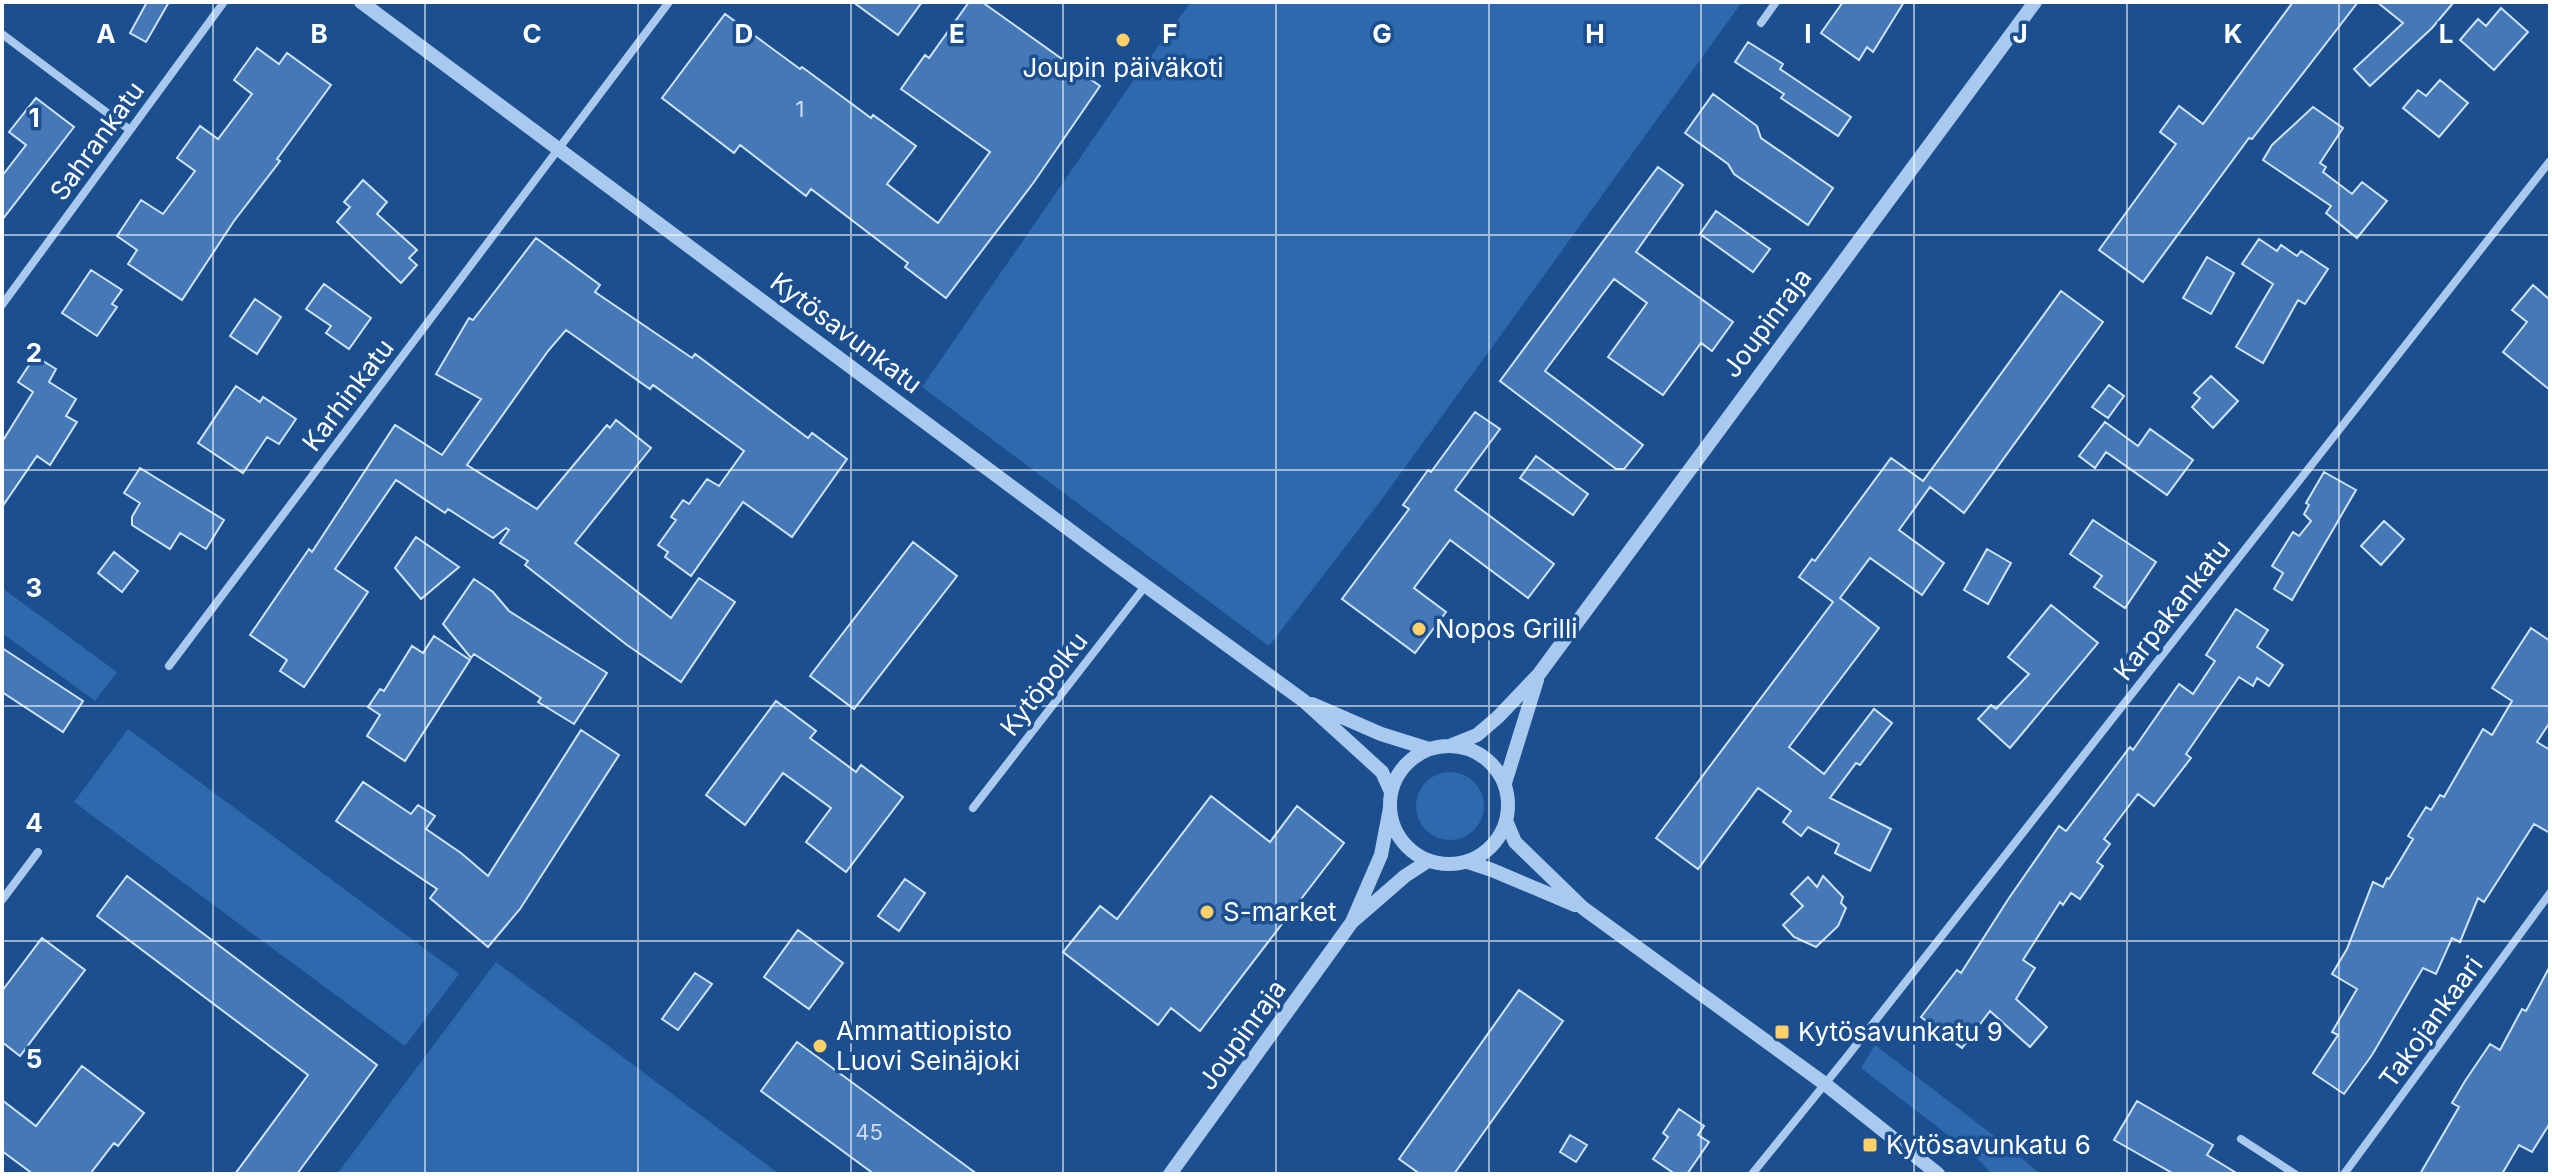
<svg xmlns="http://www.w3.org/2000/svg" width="2552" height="1176" viewBox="0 0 2552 1176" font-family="Inter,sans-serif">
	<rect width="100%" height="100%" fill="#1b4f8f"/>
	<path fill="#2e69ad" d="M 1191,2 L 1742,2 L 1382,499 L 1269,646 L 922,387 L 1135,78 Z
		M 2,588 L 117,672 L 95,701 L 2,633 Z
		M 128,729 L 459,974 L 405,1046 L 74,802 Z
		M1416 806a34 34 0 1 1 68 0a34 34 0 1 1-68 0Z
		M 496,962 L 779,1174 L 337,1174 Z
		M 1875,1045 L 2010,1148 L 2040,1174 L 1992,1174 L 1975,1156 L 1861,1068 Z"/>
	<path fill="#4478b7" stroke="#cfe3fa" stroke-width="2" d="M 147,2 L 169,2 L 146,42 L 130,33 Z
		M 853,2 L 922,2 L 898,35 Z
		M 969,2 L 982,2 L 1100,86 L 1034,182 L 946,298 L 905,267 L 908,263 L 811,189 L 806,196 L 740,145 L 734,153 L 662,98 L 725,14 L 800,69 L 802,67 L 871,118 L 873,115 L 916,146 L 887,184 L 938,223 L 990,152 L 901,89 L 925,55 L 929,58 Z
		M 1843,2 L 1904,2 L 1873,52 L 1867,47 L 1859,60 L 1821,33 Z
		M 2293,2 L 2358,2 L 2252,139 L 2249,138 L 2143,282 L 2099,250 L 2176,144 L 2160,132 L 2179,106 L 2203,124 Z
		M 2377,2 L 2454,2 L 2432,28 L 2370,86 L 2354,69 L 2403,23 Z
		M 2501,8 L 2528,32 L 2494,70 L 2460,40 L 2478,19 L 2486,26 Z
		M 1748,42 L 1783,64 L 1780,69 L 1851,117 L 1838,136 L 1781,98 L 1784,94 L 1735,62 Z
		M 257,48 L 279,64 L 287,53 L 331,85 L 277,159 L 280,161 L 234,221 L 182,300 L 128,264 L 137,250 L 117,236 L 141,200 L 163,214 L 195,171 L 177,158 L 200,126 L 218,139 L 252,94 L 234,80 Z
		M 2440,80 L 2468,103 L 2439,137 L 2403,108 L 2418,90 L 2426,96 Z
		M 1713,94 L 1757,126 L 1761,138 L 1833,188 L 1808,225 L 1734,174 L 1728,164 L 1685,133 Z
		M 36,98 L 74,127 L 2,220 L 2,176 L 26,145 L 9,132 Z
		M 2313,107 L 2343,128 L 2320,163 L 2326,167 L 2323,172 L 2352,194 L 2362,182 L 2387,201 L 2357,238 L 2326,213 L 2331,206 L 2263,160 L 2272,145 Z
		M 1658,167 L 1683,185 L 1636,252 L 1733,322 L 1712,351 L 1701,343 L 1663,395 L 1608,357 L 1647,303 L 1614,279 L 1545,371 L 1643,445 L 1624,469 L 1616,469 L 1500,381 Z
		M 363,180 L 387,202 L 377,214 L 417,250 L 409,258 L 417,265 L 401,283 L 337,222 L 350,207 L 344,202 Z
		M 1716,211 L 1770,249 L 1753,272 L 1700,234 Z
		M 536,238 L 600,285 L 595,292 L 692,358 L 695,354 L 808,438 L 812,433 L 847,459 L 792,537 L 743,502 L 691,576 L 665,557 L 668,552 L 658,545 L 676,520 L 671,517 L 683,500 L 689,504 L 707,479 L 719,486 L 744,451 L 653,385 L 650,389 L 566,330 L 548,351 L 467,465 L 537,509 L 607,425 L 610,428 L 616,420 L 651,448 L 575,543 L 671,618 L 699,578 L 735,602 L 681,682 L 627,645 L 525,565 L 528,561 L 500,543 L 509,530 L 506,528 L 493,538 L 448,509 L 445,513 L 396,480 L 335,569 L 368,592 L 304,687 L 280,671 L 287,660 L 250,635 L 309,549 L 312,552 L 395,425 L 442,455 L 481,399 L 436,374 L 469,318 L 473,320 Z
		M 2259,239 L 2277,251 L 2281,245 L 2297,256 L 2301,251 L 2328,269 L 2305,304 L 2298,300 L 2263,363 L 2236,347 L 2273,284 L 2242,264 Z
		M 2207,257 L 2234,273 L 2211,314 L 2183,298 Z
		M 91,270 L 122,290 L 112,304 L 117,307 L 97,336 L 62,313 Z
		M 324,284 L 371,318 L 349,349 L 326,333 L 331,326 L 306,309 Z
		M 2533,285 L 2550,300 L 2550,390 L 2503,352 L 2527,322 L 2512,310 Z
		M 2061,291 L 2103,322 L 1964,513 L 1930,487 L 1899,530 L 1944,563 L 1922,595 L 1870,558 L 1840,598 L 1879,628 L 1789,747 L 1824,774 L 1874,709 L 1892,723 L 1860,765 L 1856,763 L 1830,798 L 1891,829 L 1870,871 L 1835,853 L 1839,844 L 1808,827 L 1801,836 L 1783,822 L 1791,811 L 1758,788 L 1698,869 L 1656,838 L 1833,602 L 1799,577 L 1812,559 L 1815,561 L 1891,458 L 1923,481 Z
		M 255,299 L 281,317 L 257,354 L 230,336 Z
		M 35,356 L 56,369 L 49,382 L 76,399 L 66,416 L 77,422 L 50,465 L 37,456 L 2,507 L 2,442 L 33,392 L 18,382 Z
		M 2211,376 L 2238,401 L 2213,428 L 2192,407 L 2200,398 L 2194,393 Z
		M 2109,385 L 2124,396 L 2108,418 L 2092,407 Z
		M 236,386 L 260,402 L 263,397 L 296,419 L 279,444 L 267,437 L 243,473 L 198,443 Z
		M 1475,412 L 1500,429 L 1455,490 L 1554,564 L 1528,598 L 1450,540 L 1414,588 L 1446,612 L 1415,653 L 1342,599 L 1409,509 L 1403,505 L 1428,470 L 1431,472 Z
		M 2105,422 L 2138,446 L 2150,429 L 2193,460 L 2167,495 L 2106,452 L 2095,468 L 2079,456 Z
		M 1536,456 L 1588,494 L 1573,515 L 1520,478 Z
		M 140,468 L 224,520 L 206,549 L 180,533 L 170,549 L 132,525 L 132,517 L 140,503 L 124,493 Z
		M 2324,472 L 2356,490 L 2292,600 L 2274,589 L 2283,573 L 2272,566 L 2293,532 L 2299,536 L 2311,521 L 2304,514 L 2309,505 L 2306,503 Z
		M 2093,520 L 2156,562 L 2125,608 L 2094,587 L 2102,576 L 2070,554 Z
		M 2384,521 L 2404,539 L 2381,565 L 2361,546 Z
		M 416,537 L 459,567 L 421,599 L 395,568 Z
		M 913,542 L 957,576 L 854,709 L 810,676 Z
		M 1987,549 L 2011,563 L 1988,604 L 1964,590 Z
		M 114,552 L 138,571 L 122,592 L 98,573 Z
		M 474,579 L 493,592 L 509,611 L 607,673 L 574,724 L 538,702 L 541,698 L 474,654 L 471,658 L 443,624 Z
		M 2051,605 L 2098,643 L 2010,748 L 1978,719 L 1991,705 L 1996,709 L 2029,674 L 2008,657 Z
		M 2236,609 L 2268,630 L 2257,647 L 2283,665 L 2269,686 L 2257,678 L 2253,686 L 2239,677 L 2186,754 L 2191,758 L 2154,806 L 2138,794 L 2104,839 L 2110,844 L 2097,862 L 2103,866 L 2080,899 L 2071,893 L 2063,905 L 2060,902 L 2023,960 L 2035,968 L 2016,999 L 2047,1027 L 2030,1047 L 1990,1011 L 1962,1048 L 1921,1017 L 1957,970 L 1961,973 L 2009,898 L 2059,826 L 2066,831 L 2130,747 L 2133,750 L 2179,684 L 2193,694 L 2215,661 L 2206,655 Z
		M 2531,628 L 2550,641 L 2550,722 L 2537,742 L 2550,750 L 2550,833 L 2534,824 L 2484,902 L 2478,898 L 2460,942 L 2452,938 L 2436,974 L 2423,968 L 2372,1055 L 2344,1094 L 2313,1073 L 2338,1035 L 2332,1032 L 2357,989 L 2332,974 L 2347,949 L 2373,882 L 2383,887 L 2387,878 L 2389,879 L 2413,839 L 2408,836 L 2426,807 L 2431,810 L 2440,795 L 2444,797 L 2483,729 L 2492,735 L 2512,701 L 2492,688 Z
		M 434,636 L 470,660 L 405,761 L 367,736 L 380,715 L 368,707 L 380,689 L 384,691 L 412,646 L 423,653 Z
		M 2,648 L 83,701 L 63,732 L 2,692 Z
		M 776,701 L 816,731 L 810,738 L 856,772 L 861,765 L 903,797 L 846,872 L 806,842 L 831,808 L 783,773 L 745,825 L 706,795 Z
		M 581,730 L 619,755 L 520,909 L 488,947 L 430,898 L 437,889 L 336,821 L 363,782 L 411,814 L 418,805 L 435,816 L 426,829 L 461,853 L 488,876 Z
		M 1211,796 L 1270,842 L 1297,806 L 1344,843 L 1200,1031 L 1171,1008 L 1158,1025 L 1063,952 L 1100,906 L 1117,919 Z
		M 127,876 L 377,1065 L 297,1174 L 235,1174 L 308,1075 L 97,916 Z
		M 1823,876 L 1843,897 L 1841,903 L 1846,908 L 1838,926 L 1816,947 L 1794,937 L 1783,925 L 1803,906 L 1791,894 L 1808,877 L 1817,887 Z
		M 905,879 L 925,893 L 899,931 L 878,916 Z
		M 798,930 L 843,963 L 809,1009 L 764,977 Z
		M 42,938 L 85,970 L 20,1056 L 2,1042 L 2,991 Z
		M 2550,966 L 2550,1123 L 2532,1152 L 2519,1145 L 2502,1174 L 2420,1174 L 2459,1107 L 2452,1103 L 2465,1081 L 2490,1044 L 2500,1050 L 2522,1009 L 2526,1011 Z
		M 695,973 L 712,984 L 678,1030 L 662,1019 Z
		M 1519,990 L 1563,1021 L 1454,1174 L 1420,1174 L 1399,1159 Z
		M 797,1042 L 977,1174 L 874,1174 L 761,1091 Z
		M 82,1066 L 144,1113 L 118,1146 L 114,1143 L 90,1174 L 33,1174 L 2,1151 L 2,1100 L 36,1126 Z
		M 2137,1101 L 2213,1145 L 2207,1155 L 2238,1174 L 2174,1174 L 2114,1140 Z
		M 1679,1109 L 1704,1126 L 1698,1135 L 1709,1142 L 1687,1174 L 1675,1174 L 1653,1159 L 1668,1137 L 1663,1133 Z
		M 1570,1135 L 1587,1145 L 1576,1162 L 1560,1152 Z"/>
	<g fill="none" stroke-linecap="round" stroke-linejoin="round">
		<path stroke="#a9c9ee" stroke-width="8" d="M 1761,23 L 1776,2
			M 2,34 L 130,130
			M 2,305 L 224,2
			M 169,666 L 669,2
			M 973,808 L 1146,585
			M 2,900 L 38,852
			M 2241,1139 L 2295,1174
			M 1752,1174 L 1846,1058 L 2550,161
			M 2344,1174 L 2550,893"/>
		<path stroke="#a9c9ee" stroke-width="14" d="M 361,2 L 1106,557 L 1304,701 L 1382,772 L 1391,792
			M 1312,704 L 1381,734 L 1429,749
			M 1452,745 L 1477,735 L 1498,717 L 1539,674 L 2035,2
			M1390 805a59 59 0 1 1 118 0a59 59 0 1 1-118 0Z
			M 1505,783 L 1537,680
			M 1507,823 L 1515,842 L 1583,908 L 1825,1084 L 1938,1174
			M 1468,862 L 1492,870 L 1575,905
			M 1352,922 L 1405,876 L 1428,861
			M 1170,1174 L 1352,922 L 1381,855 L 1390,808"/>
	</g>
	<path fill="none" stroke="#fff" stroke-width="2" stroke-opacity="0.55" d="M 213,2 L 213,1174M 425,2 L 425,1174M 638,2 L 638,1174M 851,2 L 851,1174M 1063,2 L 1063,1174M 1276,2 L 1276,1174M 1489,2 L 1489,1174M 1701,2 L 1701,1174M 1914,2 L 1914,1174M 2127,2 L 2127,1174M 2339,2 L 2339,1174M 2,235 L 2550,235M 2,470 L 2550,470M 2,706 L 2550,706M 2,941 L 2550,941"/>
	<g fill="#ffd166" stroke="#1b4f8f" stroke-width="3">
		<circle cx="1123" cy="40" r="8"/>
		<circle cx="1419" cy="629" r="8"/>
		<circle cx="1207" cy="912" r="8"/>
		<rect x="1774" y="1024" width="16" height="16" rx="4"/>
		<circle cx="820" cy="1046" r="8"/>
		<rect x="1862" y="1137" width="16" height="16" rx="4"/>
	</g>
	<g text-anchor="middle" stroke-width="7" stroke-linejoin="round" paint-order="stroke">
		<g font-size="22" fill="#d0dded">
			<text x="800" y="117">1</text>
			<text x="869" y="1140">45</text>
		</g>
		<g font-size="26" fill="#fff" stroke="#1b4f8f" text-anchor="start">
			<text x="1123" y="77" text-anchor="middle">Joupin päiväkoti</text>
			<text x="1435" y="638">Nopos Grilli</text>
			<text x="1223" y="921">S-market</text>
			<text x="836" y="1040">Ammattiopisto<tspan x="836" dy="30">Luovi Seinäjoki</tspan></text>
			<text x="1798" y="1041">Kytösavunkatu 9</text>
			<text x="1886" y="1154">Kytösavunkatu 6</text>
		</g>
		<g font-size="26" fill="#fff" stroke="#1b4f8f">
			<text transform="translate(97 141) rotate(-54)" y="9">Sahrankatu</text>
			<text transform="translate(1767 323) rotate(-53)" y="9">Joupinraja</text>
			<text transform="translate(846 333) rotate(37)" y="9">Kytösavunkatu</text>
			<text transform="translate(348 395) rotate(-53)" y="9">Karhinkatu</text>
			<text transform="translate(2172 610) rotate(-52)" y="9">Karpakankatu</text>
			<text transform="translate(1044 684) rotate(-52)" y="9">Kytöpolku</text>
			<text transform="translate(2431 1022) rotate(-54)" y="9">Takojankaari</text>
			<text transform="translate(1242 1035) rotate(-54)" y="9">Joupinraja</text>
		</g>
	</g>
	<g font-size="26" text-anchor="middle" font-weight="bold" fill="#fff" stroke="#1b4f8f" stroke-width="7" stroke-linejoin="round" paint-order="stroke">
		<text x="106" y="43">A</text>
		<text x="319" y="43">B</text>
		<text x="532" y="43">C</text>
		<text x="744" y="43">D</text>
		<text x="957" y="43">E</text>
		<text x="1170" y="43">F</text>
		<text x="1382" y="43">G</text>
		<text x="1595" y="43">H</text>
		<text x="1808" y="43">I</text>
		<text x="2020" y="43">J</text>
		<text x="2233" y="43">K</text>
		<text x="2446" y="43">L</text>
		<text x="34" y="127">1</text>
		<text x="34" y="362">2</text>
		<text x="34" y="597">3</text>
		<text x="34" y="832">4</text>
		<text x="34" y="1068">5</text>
	</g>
	<rect width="2552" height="1176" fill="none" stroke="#ffffff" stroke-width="8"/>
</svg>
